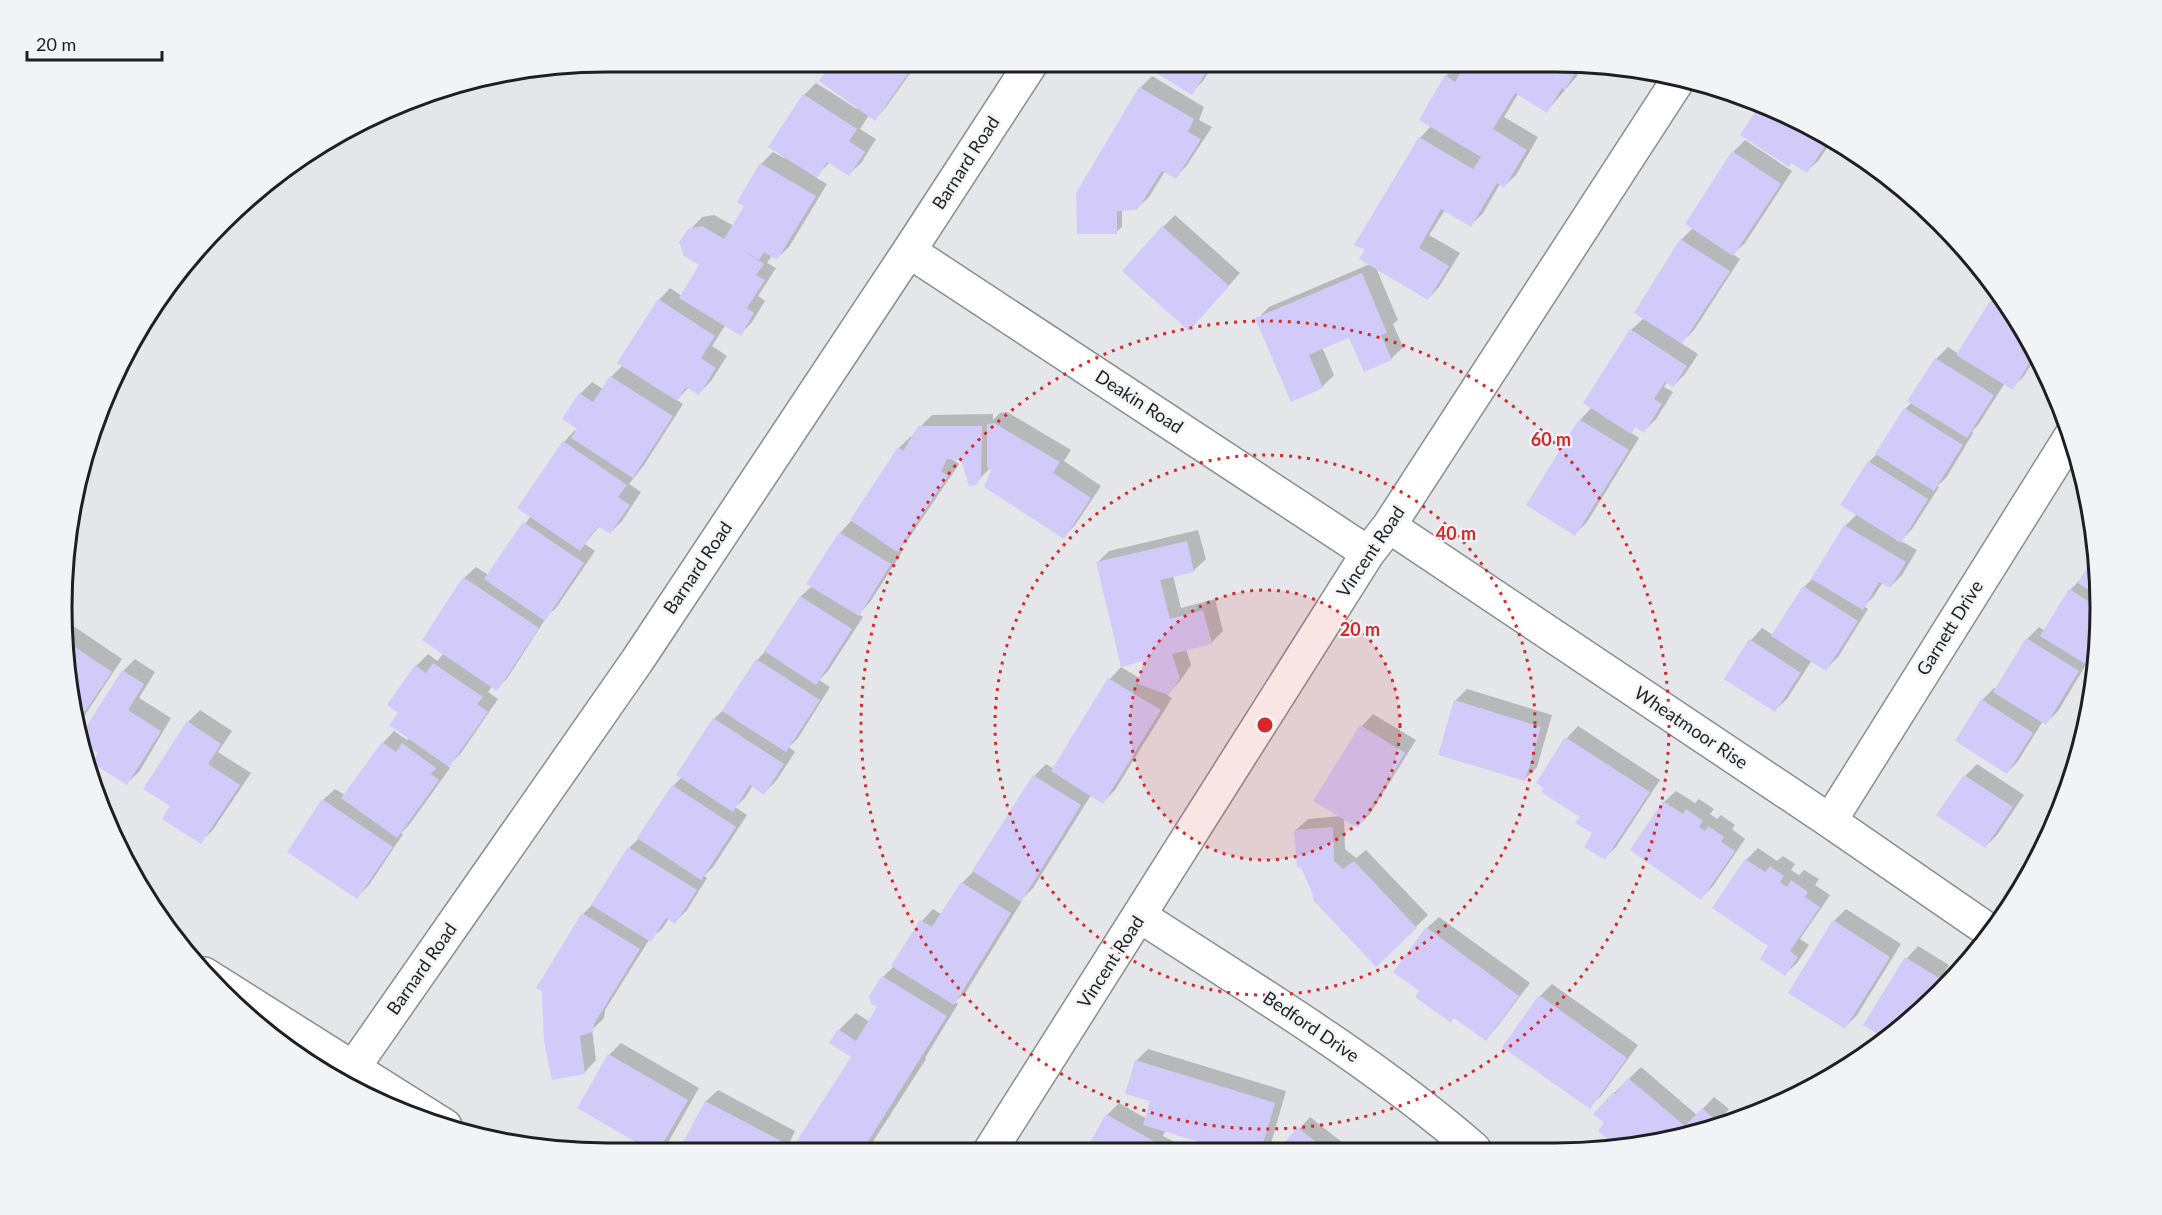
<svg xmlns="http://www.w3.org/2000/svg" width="2162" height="1215" viewBox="0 0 2162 1215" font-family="Lato,sans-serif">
	<rect width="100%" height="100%" fill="#e5e6e9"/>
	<path fill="#0003" d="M 835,62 L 918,62 L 886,107 L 875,119 L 869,115 L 860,129 L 876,139 L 861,163 L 849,174 L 830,162 L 815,177 L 827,184 L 789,247 L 777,258 L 772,255 L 767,263 L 776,268 L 758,296 L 765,301 L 752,322 L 741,334 L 726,324 L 712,346 L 727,356 L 711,381 L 699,393 L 689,387 L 677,400 L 683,404 L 644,465 L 629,484 L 641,492 L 622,521 L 610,533 L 600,525 L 585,544 L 595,551 L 556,608 L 548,615 L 508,677 L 497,689 L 492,686 L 488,692 L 498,699 L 461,753 L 448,766 L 450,768 L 409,825 L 401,833 L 403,834 L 369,885 L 357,897 L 323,800 L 335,789 L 345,795 L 383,743 L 394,731 L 407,740 L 409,738 L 400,713 L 389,705 L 416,666 L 428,654 L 437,661 L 444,653 L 464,578 L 476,567 L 488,575 L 531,516 L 564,442 L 575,430 L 577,432 L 580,394 L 592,382 L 603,389 L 611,377 L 623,365 L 659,300 L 670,288 L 682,296 L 701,265 L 690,230 L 702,217 L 714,215 L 734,226 L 746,205 L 739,201 L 761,164 L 773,152 L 784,158 L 785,156 L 804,95 L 816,83 L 857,109 L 858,107 L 821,81 Z
		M 1146,62 L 1215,62 L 1203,81 L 1191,93 Z
		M 1468,63 L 1585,63 L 1577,76 L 1547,111 L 1518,94 L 1504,117 L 1538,137 L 1516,175 L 1504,186 L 1500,184 L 1483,213 L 1471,225 L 1445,210 L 1429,235 L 1460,253 L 1439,287 L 1428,299 L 1376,268 L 1398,320 L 1393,324 L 1403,347 L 1391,359 L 1350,336 L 1322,347 L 1334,375 L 1322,387 L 1257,319 L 1269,307 L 1370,264 L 1420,138 L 1431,126 L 1446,76 L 1458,64 L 1465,69 Z
		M 1152,76 L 1204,107 L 1199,120 L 1212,127 L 1187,165 L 1176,177 L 1165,171 L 1149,197 L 1136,209 L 1122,209 L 1122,227 L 1116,232 L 1078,233 L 1140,88 Z
		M 1761,107 L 1833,138 L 1819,160 L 1807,171 L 1792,162 L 1789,165 Z
		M 1745,140 L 1792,171 L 1745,243 L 1733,254 L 1740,259 L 1694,330 L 1681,343 L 1698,354 L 1685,374 L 1673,386 L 1667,382 L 1664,387 L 1673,392 L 1656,419 L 1644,431 L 1636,426 L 1630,432 L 1639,438 L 1587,522 L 1575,534 L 1580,420 L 1592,407 L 1631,330 L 1644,318 L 1681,240 L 1693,228 L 1733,152 Z
		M 1175,215 L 1240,273 L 1201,317 L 1163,227 Z
		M 1999,294 L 2037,355 L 2024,376 L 2012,388 L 2005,383 L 1978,425 L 1972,431 L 1973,433 L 1946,478 L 1937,486 L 1939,487 L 1912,529 L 1901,541 L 1917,550 L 1902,575 L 1890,587 L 1883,582 L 1874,596 L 1864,606 L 1868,609 L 1838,657 L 1826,669 L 1812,660 L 1787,699 L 1775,710 L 1726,679 L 1751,640 L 1762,628 L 1773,635 L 1804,587 L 1813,578 L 1845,526 L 1857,514 L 1869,462 L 1877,454 L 1905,409 L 1912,402 L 1936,359 L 1948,347 L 1959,354 L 1991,302 Z
		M 1007,412 L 1071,450 L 1064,461 L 1101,486 L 1075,525 L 1064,537 L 990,468 L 975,484 L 962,458 L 950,458 L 959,464 L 909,538 L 898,550 L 902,552 L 870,602 L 859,614 L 863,617 L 828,671 L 819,680 L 830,687 L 798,738 L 789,747 L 795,752 L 776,781 L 764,793 L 753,785 L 745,798 L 735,807 L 747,815 L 713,867 L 704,876 L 707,878 L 687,910 L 675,922 L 669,918 L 662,929 L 649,940 L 605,1010 L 604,1018 L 592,1030 L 596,1060 L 585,1072 L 553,1079 L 583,914 L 594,903 L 629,848 L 640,837 L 673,786 L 682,777 L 714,719 L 726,707 L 757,660 L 766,651 L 801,596 L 812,586 L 840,533 L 852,520 L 899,448 L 911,436 L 913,438 L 920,427 L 932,415 L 993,414 L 993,420 L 1000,413 Z
		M 1198,530 L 1206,559 L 1194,570 L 1173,575 L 1181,608 L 1215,599 L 1223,631 L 1211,643 L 1186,649 L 1191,665 L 1180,681 L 1167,695 L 1172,698 L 1115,790 L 1103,802 L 1091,795 L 1033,888 L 1021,900 L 1022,901 L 966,992 L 955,1002 L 958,1004 L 925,1058 L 926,1059 L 867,1151 L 796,1152 L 853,1056 L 839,1030 L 856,1013 L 870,1022 L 879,1007 L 883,977 L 894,966 L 893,965 L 922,921 L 933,909 L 942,915 L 962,883 L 974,871 L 1034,776 L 1046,764 L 1054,769 L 1110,679 L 1121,667 L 1141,679 L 1145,659 L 1097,563 L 1109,551 Z
		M 2096,554 L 2099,571 L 2096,666 L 2094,668 L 2087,663 L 2058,711 L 2046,723 L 2043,721 L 2018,761 L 2007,773 L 1982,700 L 1994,688 L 1996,690 L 2027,639 L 2039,627 L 2045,631 L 2070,590 L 2082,578 Z
		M 69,623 L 122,659 L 81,721 L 63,644 L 64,628 Z
		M 135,659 L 155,672 L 139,698 L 171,718 L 139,772 L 127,783 L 100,753 L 86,744 L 84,734 L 123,671 Z
		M 1467,689 L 1552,715 L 1537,767 L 1525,779 L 1455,701 Z
		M 200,710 L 232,731 L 218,752 L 251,773 L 212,831 L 200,842 L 172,806 L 188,722 Z
		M 1373,714 L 1416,740 L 1370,814 L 1358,826 L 1344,818 L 1345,849 L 1356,858 L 1366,850 L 1428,915 L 1376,965 L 1296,830 L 1308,819 L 1341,816 L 1362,726 Z
		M 1578,726 L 1660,780 L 1616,847 L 1604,858 L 1594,833 L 1582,816 L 1567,738 Z
		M 1977,764 L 2024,795 L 1997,835 L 1985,847 L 1938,815 L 1965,776 Z
		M 1676,791 L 1695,803 L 1699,799 L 1714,809 L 1710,814 L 1717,819 L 1721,815 L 1735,825 L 1732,829 L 1745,839 L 1713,886 L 1701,898 L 1664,802 Z
		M 1758,848 L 1777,861 L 1783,856 L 1795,864 L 1791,870 L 1799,875 L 1804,870 L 1819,879 L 1815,885 L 1830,895 L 1800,939 L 1809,945 L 1797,963 L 1785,974 L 1770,945 L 1746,860 Z
		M 1846,909 L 1901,944 L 1857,1015 L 1845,1027 L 1834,921 Z
		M 1439,917 L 1530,983 L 1497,1027 L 1486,1039 L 1421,991 L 1427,928 Z
		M 1918,946 L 1949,965 L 1943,975 L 1951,980 L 1886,1037 L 1907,958 Z
		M 1552,984 L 1638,1045 L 1601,1096 L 1589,1107 L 1540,996 Z
		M 621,1043 L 699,1088 L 669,1141 L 657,1152 L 579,1108 L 609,1055 Z
		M 1148,1049 L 1286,1091 L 1270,1147 L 1266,1150 L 1231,1150 L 1166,1130 L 1163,1136 L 1177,1143 L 1181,1150 L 1087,1151 L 1107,1115 L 1119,1103 L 1147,1119 L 1152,1100 L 1136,1061 Z
		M 1641,1067 L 1697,1115 L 1714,1097 L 1729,1109 L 1712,1129 L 1615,1143 L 1606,1123 L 1614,1093 Z
		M 718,1090 L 795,1131 L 785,1152 L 679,1152 L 706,1101 Z
		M 1310,1117 L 1352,1150 L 1281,1150 Z"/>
	<path fill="#d2cbfa" d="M 833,62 L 897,62 L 910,71 L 875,121 L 819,81 Z
		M 1145,62 L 1208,62 L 1211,64 L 1192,95 L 1143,65 Z
		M 1466,63 L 1566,63 L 1564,67 L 1574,74 L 1565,90 L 1562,88 L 1547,113 L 1515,93 L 1493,129 L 1527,150 L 1504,188 L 1497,183 L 1471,227 L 1441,209 L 1419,248 L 1449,266 L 1428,300 L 1359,259 L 1365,250 L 1354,245 L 1419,137 L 1473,169 L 1481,157 L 1419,120 L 1445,75 L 1455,82 Z
		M 1139,87 L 1194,119 L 1188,132 L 1201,139 L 1176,179 L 1162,171 L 1137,210 L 1117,211 L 1117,234 L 1077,234 L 1076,193 Z
		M 803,94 L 857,129 L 849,141 L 865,152 L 849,176 L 827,162 L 817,178 L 768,147 Z
		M 1759,106 L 1831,137 L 1807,173 L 1791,163 L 1789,167 L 1740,135 Z
		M 1732,151 L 1781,184 L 1733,256 L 1685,224 Z
		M 760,163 L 816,196 L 777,260 L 764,252 L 759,260 L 744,251 L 764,264 L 756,275 L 765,280 L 747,308 L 754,313 L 741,336 L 679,298 L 699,265 L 684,256 L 679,242 L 688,229 L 702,226 L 724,239 L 744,206 L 737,202 Z
		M 1162,226 L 1229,286 L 1189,331 L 1122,271 Z
		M 1680,239 L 1730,271 L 1682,344 L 1634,313 Z
		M 1362,273 L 1387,333 L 1381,335 L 1392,360 L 1364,372 L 1349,338 L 1327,347 L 1309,355 L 1323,388 L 1291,402 L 1255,318 Z
		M 658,299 L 715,336 L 701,358 L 716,368 L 699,395 L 686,387 L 677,401 L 617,363 Z
		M 1990,301 L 2013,316 L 2036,352 L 2013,390 L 1956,355 Z
		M 1630,329 L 1687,366 L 1673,387 L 1665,382 L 1654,399 L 1662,404 L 1644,433 L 1635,427 L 1631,434 L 1583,403 Z
		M 1935,358 L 1994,395 L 1967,438 L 1907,401 Z
		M 610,376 L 673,416 L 633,478 L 571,438 L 577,429 L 562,419 L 579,393 L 593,402 Z
		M 1904,408 L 1963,445 L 1934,491 L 1875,454 Z
		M 1579,419 L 1629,450 L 1575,536 L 1526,505 Z
		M 994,423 L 1060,462 L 1053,473 L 1091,498 L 1064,539 L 984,487 L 991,470 L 987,467 L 987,424 Z
		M 918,426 L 982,426 L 981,477 L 976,485 L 969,486 L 961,460 L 947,459 L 941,471 L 948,476 L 897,552 L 850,520 L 898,447 L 903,451 Z
		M 563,441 L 627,485 L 618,497 L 630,505 L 610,534 L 598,526 L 580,551 L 517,508 Z
		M 1868,461 L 1928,499 L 1901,543 L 1840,505 Z
		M 523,522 L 584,563 L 545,621 L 484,579 Z
		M 1844,525 L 1906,562 L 1890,588 L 1879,582 L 1863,610 L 1811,579 Z
		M 839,532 L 891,564 L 859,616 L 806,584 Z
		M 1187,541 L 1194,572 L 1160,580 L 1170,619 L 1203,610 L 1212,644 L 1172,654 L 1180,678 L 1169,695 L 1138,684 L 1143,661 L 1121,667 L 1096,562 Z
		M 2096,552 L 2099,571 L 2099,596 L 2078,583 Z
		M 463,577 L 539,628 L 497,691 L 422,640 Z
		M 1803,586 L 1858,621 L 1826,671 L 1771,636 Z
		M 2069,589 L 2098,607 L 2095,670 L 2040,636 Z
		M 800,596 L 852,629 L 816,685 L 764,651 Z
		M 2026,638 L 2079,671 L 2046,725 L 1993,692 Z
		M 63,639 L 112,672 L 80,719 L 63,644 Z
		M 1749,639 L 1801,673 L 1775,712 L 1724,679 Z
		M 756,659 L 820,700 L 786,752 L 722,711 Z
		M 433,663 L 483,697 L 477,704 L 488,712 L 449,767 L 389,725 L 398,713 L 387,705 L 415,665 L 426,673 Z
		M 122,670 L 144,684 L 128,710 L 161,731 L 127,785 L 92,763 L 98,753 L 87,746 L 83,732 Z
		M 1108,678 L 1161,710 L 1103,804 L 1051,771 Z
		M 1981,699 L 2033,733 L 2007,774 L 1955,741 Z
		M 1454,700 L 1541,727 L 1525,781 L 1438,755 Z
		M 713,718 L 784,764 L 764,795 L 750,785 L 733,812 L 676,775 Z
		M 187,721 L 221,744 L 208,764 L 240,785 L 201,844 L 162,819 L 170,806 L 143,789 Z
		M 1360,725 L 1405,753 L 1358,828 L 1313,801 Z
		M 1565,737 L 1650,792 L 1605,860 L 1584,847 L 1592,833 L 1575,823 L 1580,817 L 1541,792 L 1544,788 L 1536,783 Z
		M 382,742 L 396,752 L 402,743 L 436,768 L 431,774 L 439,780 L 397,838 L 341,798 Z
		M 1033,775 L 1081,805 L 1021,902 L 972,871 Z
		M 1964,775 L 2013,807 L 1985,848 L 1936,815 Z
		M 672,785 L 736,827 L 701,880 L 637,838 Z
		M 322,799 L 393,847 L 357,899 L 287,852 Z
		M 1663,801 L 1683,814 L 1686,809 L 1703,821 L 1699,827 L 1705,831 L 1708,826 L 1724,837 L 1721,842 L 1735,851 L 1701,900 L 1630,850 Z
		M 1333,827 L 1334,861 L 1343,869 L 1354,861 L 1417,928 L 1376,967 L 1313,900 L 1313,895 L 1301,867 L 1297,868 L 1294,830 Z
		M 628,847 L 697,890 L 675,924 L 666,918 L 651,942 L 591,905 Z
		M 1745,859 L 1765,872 L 1770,866 L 1784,876 L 1780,882 L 1787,887 L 1791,880 L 1808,892 L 1805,897 L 1820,907 L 1790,951 L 1798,957 L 1785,976 L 1760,959 L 1768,946 L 1712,908 Z
		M 961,882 L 1011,913 L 954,1005 L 891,966 L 920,920 L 932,927 Z
		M 582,913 L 640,949 L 594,1024 L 593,1032 L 580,1036 L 585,1074 L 552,1080 L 544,1041 L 542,991 L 536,988 Z
		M 1833,920 L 1890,957 L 1845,1029 L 1788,993 Z
		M 1426,927 L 1519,996 L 1486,1041 L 1454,1018 L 1451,1023 L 1415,997 L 1419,991 L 1393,972 Z
		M 1905,957 L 1939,978 L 1932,988 L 1938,991 L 1885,1038 L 1863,1025 Z
		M 882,976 L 947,1016 L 862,1151 L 795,1152 L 793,1147 L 851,1057 L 829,1043 L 838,1029 L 856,1041 L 877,1007 L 871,1004 L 869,996 Z
		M 1539,995 L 1627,1058 L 1590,1109 L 1502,1047 Z
		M 608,1054 L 688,1100 L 658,1152 L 653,1152 L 577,1108 Z
		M 1135,1060 L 1275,1103 L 1261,1150 L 1226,1150 L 1143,1125 L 1150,1101 L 1125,1094 Z
		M 1628,1078 L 1685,1126 L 1702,1108 L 1718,1122 L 1712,1129 L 1625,1149 L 1614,1149 L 1611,1147 L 1613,1144 L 1598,1131 L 1604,1123 L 1593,1114 L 1613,1092 L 1615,1094 Z
		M 705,1101 L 785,1143 L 780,1152 L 678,1152 Z
		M 1106,1114 L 1155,1142 L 1153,1148 L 1157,1150 L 1085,1151 Z
		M 1297,1127 L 1326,1150 L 1279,1150 Z"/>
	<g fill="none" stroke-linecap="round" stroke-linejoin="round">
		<defs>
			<path id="minor" d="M 909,251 L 1368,553
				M 1389,526 L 1830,821 L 1991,932
				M 1830,821 L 2071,436
				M 1140,916 C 1254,990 1371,1060 1474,1149
				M 204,974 L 445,1126
				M 353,1068 L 637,661 L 909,251 L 1032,62
				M 990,1151 L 1368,553 L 1389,526 L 1680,77"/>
		</defs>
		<use href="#minor" stroke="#8a8c8e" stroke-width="36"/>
		<use href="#minor" stroke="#fff" stroke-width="33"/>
	</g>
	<circle cx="1265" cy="725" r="135" fill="#d62828" fill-opacity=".12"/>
	<g fill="none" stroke="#d62828" stroke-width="3" stroke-dasharray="3 6">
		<circle cx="1265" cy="725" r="135"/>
		<circle cx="1265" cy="725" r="270"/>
		<circle cx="1265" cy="725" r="404"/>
	</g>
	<g text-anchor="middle" stroke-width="4.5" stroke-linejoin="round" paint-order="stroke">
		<g font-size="18" fill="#1f1f21" stroke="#f2f3f6">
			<text transform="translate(966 163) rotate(-57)" y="6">Barnard Road</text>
			<text transform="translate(1139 402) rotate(33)" y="6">Deakin Road</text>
			<text transform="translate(1371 552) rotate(-56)" y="6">Vincent Road</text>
			<text transform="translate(698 568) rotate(-56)" y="6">Barnard Road</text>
			<text transform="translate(1950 628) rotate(-58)" y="6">Garnett Drive</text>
			<text transform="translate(1691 728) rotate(34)" y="6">Wheatmoor Rise</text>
			<text transform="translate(1111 962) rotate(-57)" y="6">Vincent Road</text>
			<text transform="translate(422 969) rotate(-55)" y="6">Barnard Road</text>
			<text transform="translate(1311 1027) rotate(34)" y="6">Bedford Drive</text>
		</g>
	</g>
	<path d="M0 0H2162V1215H0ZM607 72H1555A535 535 0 0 1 2090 607V608A535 535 0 0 1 1555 1143H607A535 535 0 0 1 72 608V607A535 535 0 0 1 607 72Z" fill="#f2f3f6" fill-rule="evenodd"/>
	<path fill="none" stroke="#1f1f21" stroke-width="3" d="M607 72H1555A535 535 0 0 1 2090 607V608A535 535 0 0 1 1555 1143H607A535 535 0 0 1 72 608V607A535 535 0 0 1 607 72Z"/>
	<circle cx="1265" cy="725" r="9" fill="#d62828" stroke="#f2f3f6" stroke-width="3"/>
	<g font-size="18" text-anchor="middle" font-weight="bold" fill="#d62828" stroke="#f2f3f6" stroke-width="4.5" stroke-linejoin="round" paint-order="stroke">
		<text x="1551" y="446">60 m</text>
		<text x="1456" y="540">40 m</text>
		<text x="1360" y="636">20 m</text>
	</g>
	<path d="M27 51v9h135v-9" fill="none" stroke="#1f1f21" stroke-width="3"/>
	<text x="36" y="51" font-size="18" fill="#1f1f21" stroke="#f2f3f6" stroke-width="4.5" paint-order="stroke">20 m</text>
</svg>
